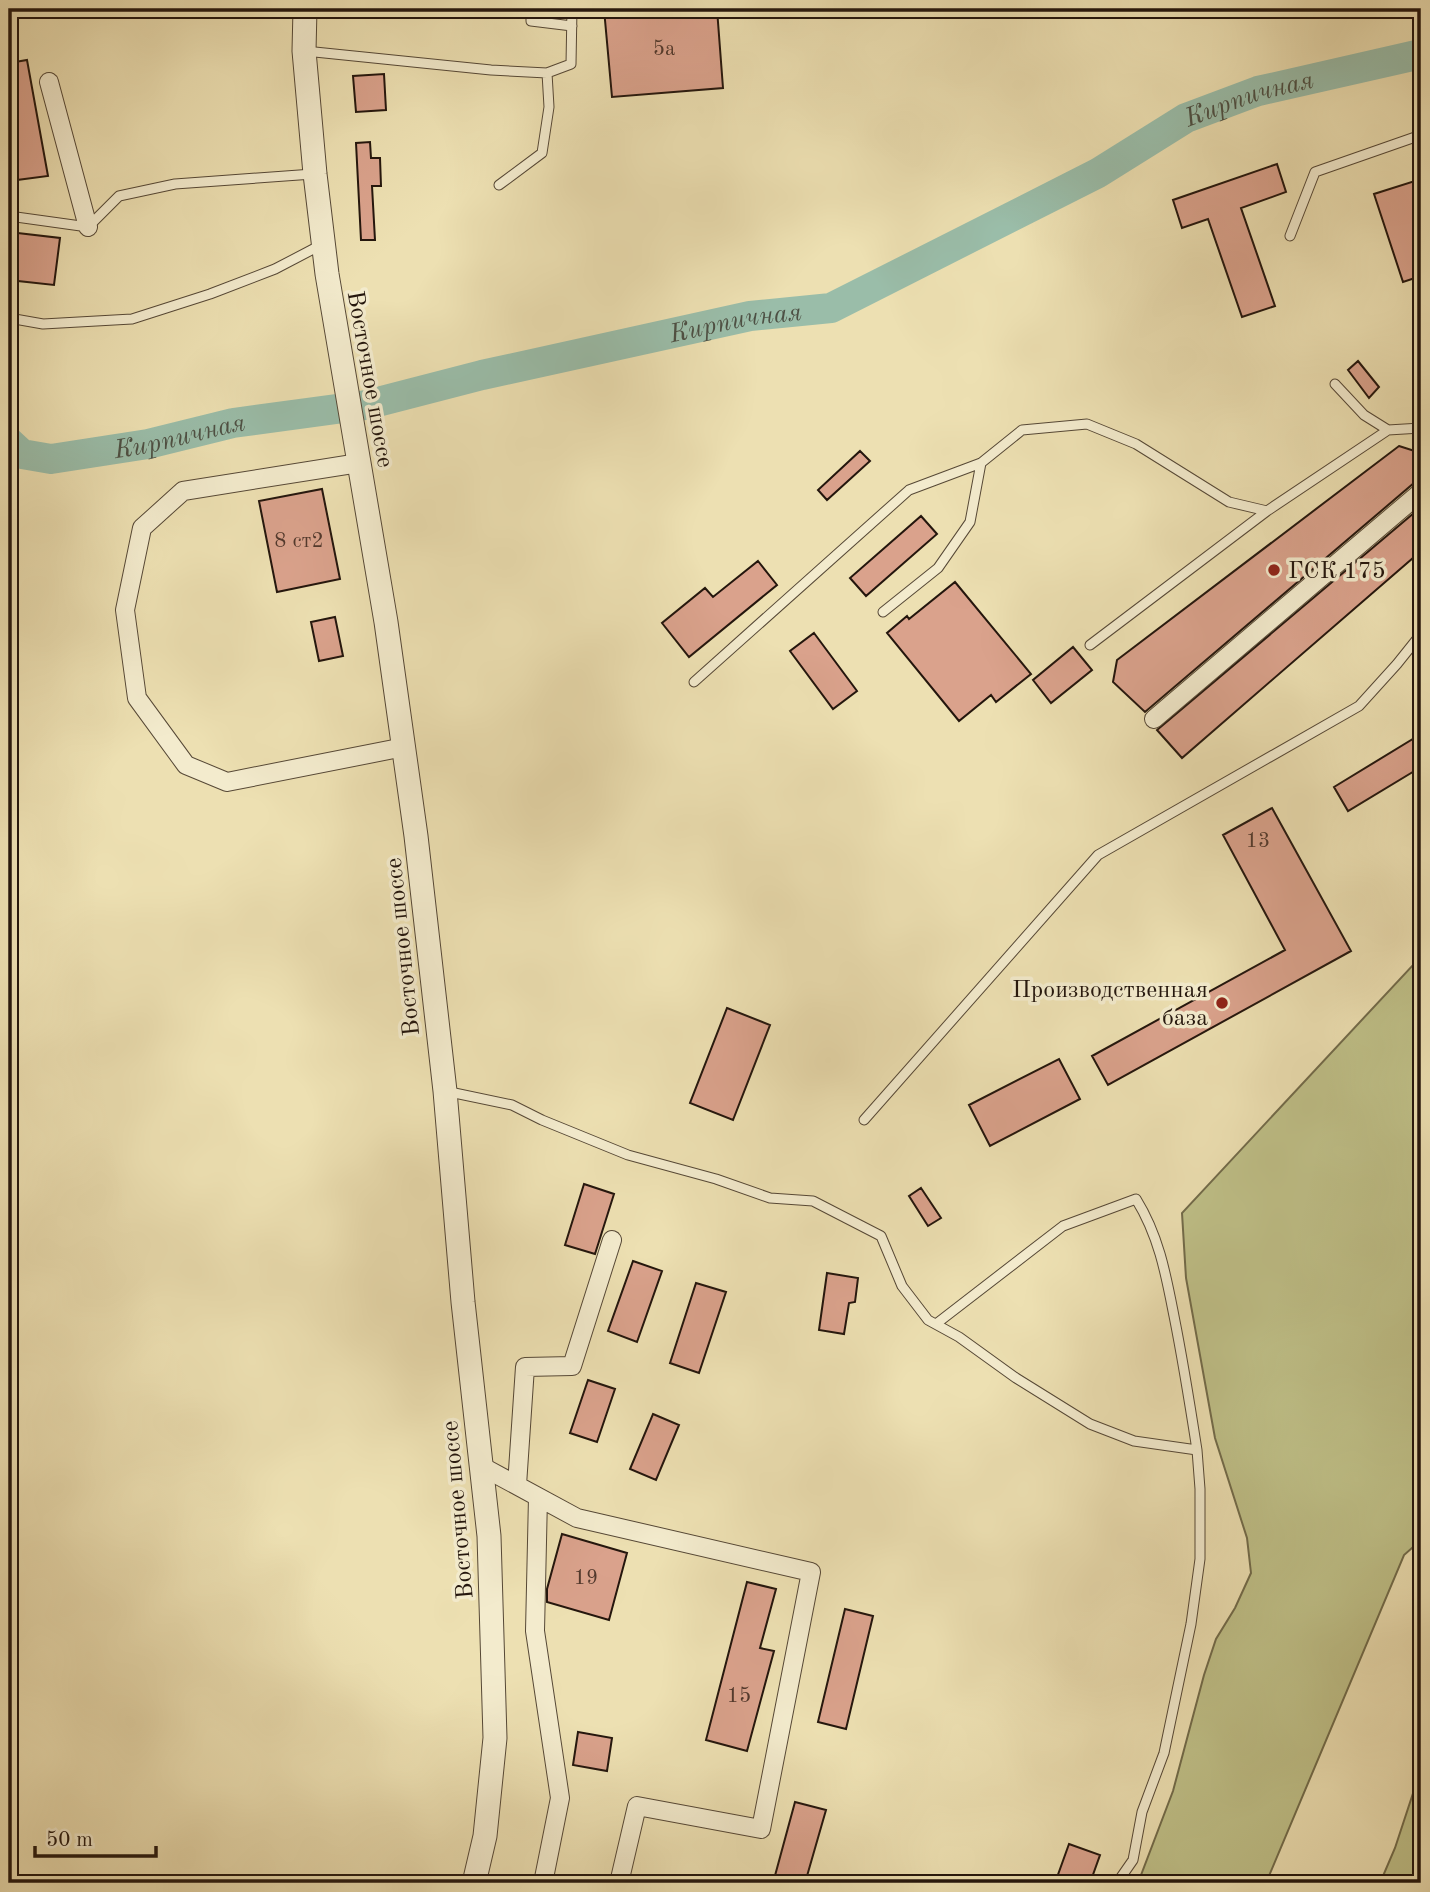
<svg xmlns="http://www.w3.org/2000/svg" width="1430" height="1892" viewBox="0 0 1430 1892" font-family="'Old Standard TT',serif">
	<rect width="100%" height="100%" fill="#ede0b2"/>
	<filter id="stains"><feTurbulence type="fractalNoise" baseFrequency=".00286" numOctaves="4"/><feColorMatrix values="0 0 0 0 .2 0 0 0 0 .09 0 0 0 0 .02 0 0 0 .5 -.17"/></filter>
	<radialGradient id="worn" r=".72"><stop offset=".6" stop-color="#630" stop-opacity="0"/><stop offset="1" stop-color="#630" stop-opacity=".3"/></radialGradient>
	<path fill="#bfc088" stroke="#726b4a" stroke-width="2" d="M 1421,962 L 1421,1540 L 1404,1555 L 1266,1883 L 1138,1883 L 1173,1791 L 1204,1675 L 1216,1639 L 1235,1608 L 1251,1573 L 1247,1538 L 1215,1438 L 1186,1278 L 1182,1213 L 1413,965 Z
		M 1421,1769 L 1421,1883 L 1380,1883 L 1395,1848 Z"/>
	<g fill="none" stroke-linecap="round" stroke-linejoin="round">
		<path stroke="#9abda9" stroke-width="30" id="s1" d="M 9,442 L 22,454 L 51,459 L 148,444 L 233,423 L 366,405 L 482,375 L 750,316 L 831,308 L 1098,173 L 1186,118 L 1258,91 L 1421,54"/>
	</g>
	<path fill="#daa28c" stroke="#24160d" stroke-width="2" d="M 604,9 L 717,9 L 723,88 L 612,97 Z
		M 27,60 L 48,176 L 9,181 L 9,63 Z
		M 384,74 L 386,110 L 356,112 L 353,76 Z
		M 370,142 L 371,158 L 380,158 L 381,186 L 372,186 L 375,240 L 361,240 L 356,143 Z
		M 1277,164 L 1286,192 L 1241,208 L 1275,306 L 1242,317 L 1208,219 L 1182,228 L 1173,200 Z
		M 1421,179 L 1421,276 L 1403,282 L 1374,194 Z
		M 9,232 L 60,238 L 54,285 L 9,280 Z
		M 1358,361 L 1379,387 L 1369,398 L 1348,370 Z
		M 1399,446 L 1421,453 L 1421,481 L 1414,483 L 1145,712 L 1113,682 L 1117,660 Z
		M 860,451 L 870,461 L 827,500 L 818,490 Z
		M 322,489 L 340,579 L 277,592 L 259,501 Z
		M 1421,507 L 1421,551 L 1182,758 L 1157,730 Z
		M 921,516 L 937,534 L 866,596 L 850,578 Z
		M 758,561 L 777,585 L 689,657 L 662,623 L 705,588 L 713,597 Z
		M 955,582 L 1031,674 L 996,702 L 991,695 L 959,721 L 887,633 L 907,616 L 909,619 Z
		M 335,617 L 343,656 L 319,661 L 311,622 Z
		M 814,633 L 857,691 L 833,709 L 790,651 Z
		M 1073,647 L 1092,670 L 1051,703 L 1033,680 Z
		M 1421,734 L 1421,767 L 1348,811 L 1334,787 Z
		M 1272,808 L 1351,951 L 1108,1085 L 1092,1056 L 1285,950 L 1223,835 Z
		M 727,1008 L 770,1025 L 733,1120 L 690,1103 Z
		M 1059,1059 L 1080,1099 L 990,1146 L 969,1105 Z
		M 584,1184 L 614,1194 L 595,1254 L 565,1245 Z
		M 921,1188 L 941,1218 L 928,1226 L 909,1196 Z
		M 633,1261 L 662,1271 L 637,1342 L 608,1331 Z
		M 827,1273 L 858,1278 L 855,1302 L 849,1303 L 844,1334 L 819,1330 Z
		M 696,1283 L 726,1292 L 699,1373 L 670,1363 Z
		M 588,1380 L 615,1389 L 597,1442 L 570,1433 Z
		M 653,1414 L 679,1425 L 656,1480 L 630,1469 Z
		M 562,1534 L 627,1553 L 609,1620 L 547,1602 L 547,1589 Z
		M 747,1582 L 776,1589 L 760,1648 L 774,1651 L 747,1751 L 706,1740 Z
		M 845,1609 L 873,1616 L 846,1729 L 818,1722 Z
		M 578,1732 L 612,1738 L 607,1771 L 573,1765 Z
		M 795,1802 L 826,1810 L 805,1883 L 773,1883 Z
		M 1069,1844 L 1100,1855 L 1090,1883 L 1055,1883 Z"/>
	<g fill="none" stroke-linecap="round" stroke-linejoin="round">
		<defs>
			<path id="service" d="M 531,9 L 531,21 L 572,26
				M 305,51 L 491,70 L 547,73 L 571,64 L 572,9
				M 499,185 L 542,153 L 549,107 L 547,73
				M 9,216 L 88,227 L 119,196 L 175,184 L 313,174
				M 1290,236 L 1315,172 L 1421,135
				M 9,318 L 43,324 L 132,319 L 210,294 L 275,269 L 321,245
				M 1335,384 L 1364,415 L 1388,430
				M 883,612 L 938,568 L 970,522 L 981,463 L 1022,430 L 1087,424 L 1136,444 L 1229,502 L 1267,511
				M 1090,645 L 1267,511 L 1388,430 L 1421,428
				M 694,682 L 909,490 L 981,463
				M 445,1091 L 512,1105 L 542,1120 L 628,1155 L 716,1179 L 770,1198 L 813,1201 L 881,1236 L 902,1286 L 928,1320 L 959,1337 L 1016,1378 L 1090,1424 L 1134,1441 L 1197,1450 L 1200,1489 L 1200,1559 L 1191,1624 L 1164,1753 L 1142,1812 L 1133,1860 L 1117,1883
				M 864,1120 L 1098,855 L 1359,706 L 1397,664 L 1421,634
				M 936,1324 L 1063,1226 L 1136,1199 C 1159,1236 1166,1275 1174,1316 C 1183,1361 1190,1405 1197,1450"/>
			<path id="minor" d="M 49,82 L 88,227
				M 359,463 L 183,491 L 142,528 L 125,610 L 137,698 L 186,765 L 227,782 L 404,747
				M 1154,719 L 1421,492
				M 481,1466 L 577,1518 L 811,1572 L 761,1829 L 637,1806 L 619,1883
				M 517,1485 L 525,1367 L 572,1366 L 612,1240
				M 538,1497 L 535,1631 L 560,1798 L 543,1883"/>
			<path id="tertiary" d="M 305,9 L 304,51 L 315,174 L 327,274 L 386,622 L 416,836 L 445,1091 L 463,1302 L 489,1536 L 495,1738 L 485,1836 L 474,1883"/>
		</defs>
		<use href="#service" stroke="#564836" stroke-width="11"/>
		<use href="#minor" stroke="#564836" stroke-width="20"/>
		<use href="#tertiary" stroke="#564836" stroke-width="25"/>
		<use href="#service" stroke="#f3ebcd" stroke-width="9"/>
		<use href="#minor" stroke="#f3ebcd" stroke-width="18"/>
		<use href="#tertiary" stroke="#f3ebcd" stroke-width="23"/>
	</g>
	<g fill="#8f2418" stroke="#f3ebcd" stroke-width="2.5">
		<circle cx="1274" cy="570" r="7"/>
		<circle cx="1222" cy="1003" r="7"/>
	</g>
	<g text-anchor="middle" stroke-width="7" stroke-linejoin="round" paint-order="stroke">
		<g font-size="21" fill="#52392d">
			<text x="664" y="55">5а</text>
			<text x="299" y="547">8 ст2</text>
			<text x="1258" y="847">13</text>
			<text x="586" y="1584">19</text>
			<text x="739" y="1702">15</text>
		</g>
		<g font-size="24" fill="#24160d" stroke="#f3ebcd">
			<text transform="translate(371 379) rotate(80)" y="8">Восточное шоссе</text>
			<text transform="translate(402 947) rotate(-96)" y="8">Восточное шоссе</text>
			<text transform="translate(457 1510) rotate(-95)" y="8">Восточное шоссе</text>
		</g>
		<g font-size="24" fill="#24160d" stroke="#f3ebcd" text-anchor="start">
			<text x="1288" y="578">ГСК 175</text>
			<text x="1208" y="997" text-anchor="end">Производственная<tspan x="1208" dy="28">база</tspan></text>
		</g>
		<g font-size="26" font-style="italic" fill="#4d5044" stroke="#f3ebcd">
			<text dy="9" stroke="none"><textPath href="#s1" startOffset="1312">Кирпичная</textPath></text>
			<text dy="9" stroke="none"><textPath href="#s1" startOffset="746">Кирпичная</textPath></text>
			<text dy="9" stroke="none"><textPath href="#s1" startOffset="178">Кирпичная</textPath></text>
		</g>
	</g>
	<rect width="1430" height="1892" fill="none" stroke="#ede0b2" stroke-width="35"/>
	<rect x="10" y="10" width="1409" height="1871" fill="none" stroke="#24160d" stroke-width="3.5"/>
	<rect x="18" y="18" width="1395" height="1857" fill="none" stroke="#24160d" stroke-width="2"/>
	<path d="M35 1846v10h121v-10" fill="none" stroke="#24160d" stroke-width="3.5"/>
	<text x="46" y="1846" font-size="21" fill="#24160d" stroke="#f3ebcd" stroke-width="5" paint-order="stroke">50 m</text>
	<rect width="100%" height="100%" filter="url(#stains)"/>
	<rect width="100%" height="100%" fill="url(#worn)"/>
</svg>
